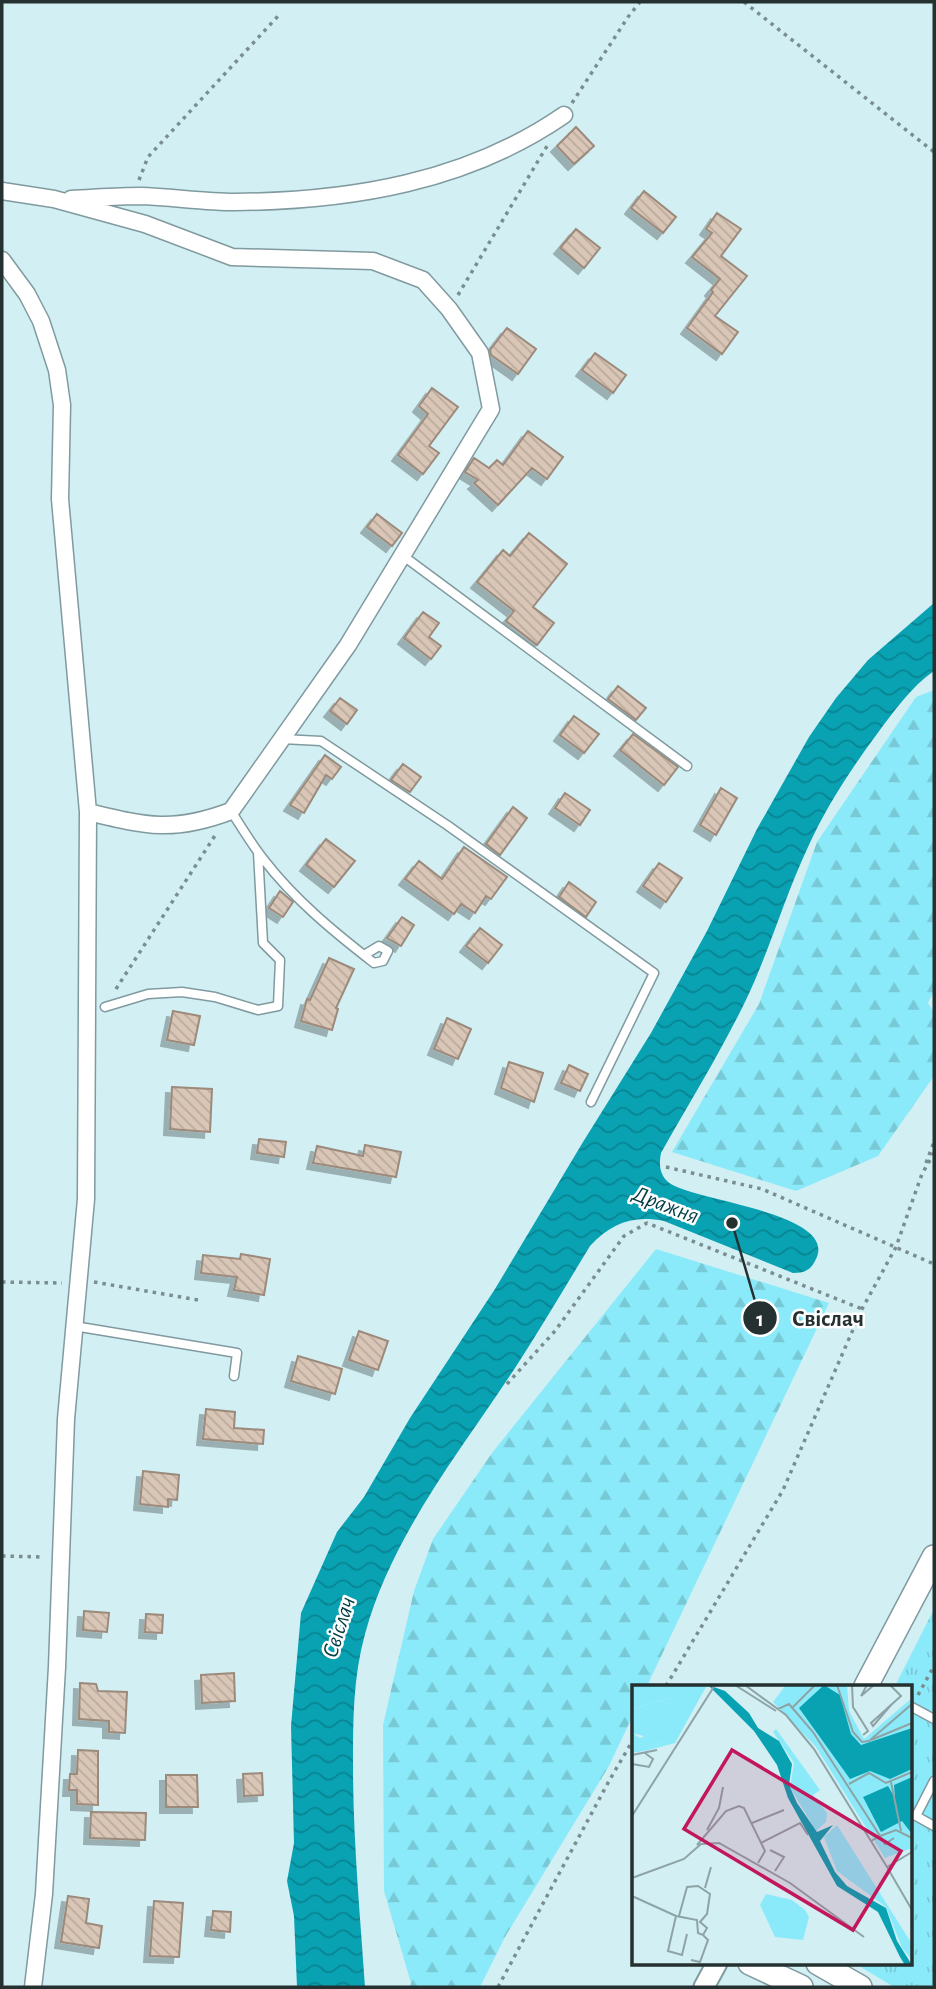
<svg xmlns="http://www.w3.org/2000/svg" width="936" height="1989" viewBox="0 0 936 1989" font-family="'Alegreya Sans',sans-serif">
	<defs>
		<pattern id="grass-tufts" width="24" height="20" patternUnits="userSpaceOnUse" patternTransform="scale(1.75)"><rect width="24" height="20" fill="#8beaf9"/><path d="M3 7l-1-3M5 7V3M7 7l1-3M15 17l-1-3M17 17v-4M19 17l1-3" fill="none" stroke="#78c9d6"/></pattern>
		<pattern id="forest-firs" width="22" height="20" patternUnits="userSpaceOnUse" patternTransform="scale(1.75)"><rect width="22" height="20" fill="#8beaf9"/><path d="M5 1l3.5 6h-7zM16 11l3.5 6h-7z" fill="#78c9d6"/></pattern>
		<pattern id="water-waves" width="16" height="10" patternUnits="userSpaceOnUse" patternTransform="scale(1.75)"><rect width="16" height="10" fill="#09a2b3"/><path d="M0 5q4-4 8 0t8 0" fill="none" stroke="#098492"/></pattern>
		<pattern id="building-back-hatch" width="6" height="6" patternUnits="userSpaceOnUse" patternTransform="scale(1.75)"><rect width="6" height="6" fill="#d9c6b6"/><path d="M-1 5l2 2M0 0l6 6M5-1l2 2" fill="none" stroke="#baaa9d"/></pattern>
		<filter id="shadow"><feDropShadow dx="-6" dy="6" stdDeviation="0" flood-color="#0004"/></filter>
	</defs>
	<rect width="100%" height="100%" fill="#d2eff3"/>
	<path fill="url(#grass-tufts)" d="M 934,1609 L 934,1987 L 894,1987 L 854,1963 L 910,1963 L 910,1686 L 895,1686 Z"/>
	<path fill="url(#forest-firs)" d="M 934,690 L 934,991 L 928,1003 L 934,1012 L 934,1076 L 878,1156 L 796,1191 L 672,1152 L 759,1004 L 817,842 L 916,697 Z
		M 656,1249 L 829,1303 L 647,1686 L 633,1686 L 633,1715 L 609,1766 L 505,1937 L 480,1987 L 410,1987 L 411,1983 L 384,1891 L 383,1725 L 414,1591 L 433,1539 L 492,1453 Z"/>
	<path fill="url(#water-waves)" d="M 934,603 L 934,671 C 911,687 894,711 877,734 C 851,769 826,807 808,847 C 784,898 769,953 744,1004 C 719,1055 689,1103 661,1153 C 659,1163 659,1174 668,1182 C 689,1201 843,1212 815,1261 C 810,1271 803,1273 793,1273 L 664,1221 C 632,1215 612,1223 590,1246 C 565,1287 541,1328 515,1368 C 460,1452 392,1535 365,1634 C 353,1677 353,1721 353,1765 C 353,1840 360,1913 365,1987 L 297,1987 L 294,1916 L 287,1881 L 294,1843 L 291,1726 L 301,1613 L 337,1532 L 364,1497 L 410,1418 L 495,1289 L 583,1142 L 651,1033 L 707,931 L 757,829 L 809,737 L 836,698 L 868,660 Z"/>
	<path fill="url(#building-back-hatch)" stroke="#9c8a7b" stroke-width="2" filter="url(#shadow)" d="M 576,127 L 594,146 L 574,164 L 557,146 Z
		M 644,191 L 676,217 L 663,233 L 631,208 Z
		M 717,213 L 741,229 L 721,256 L 747,276 L 715,316 L 738,332 L 722,354 L 687,328 L 713,292 L 711,290 L 720,279 L 692,257 L 712,233 L 706,229 Z
		M 576,229 L 600,248 L 584,268 L 560,248 Z
		M 507,328 L 536,349 L 518,374 L 491,355 L 490,350 Z
		M 595,353 L 626,375 L 613,393 L 582,370 Z
		M 432,388 L 458,407 L 429,446 L 439,453 L 423,474 L 398,455 L 428,414 L 419,406 Z
		M 528,431 L 563,457 L 547,479 L 532,468 L 498,505 L 474,483 L 478,480 L 465,472 L 474,458 L 489,468 L 497,460 L 503,465 Z
		M 377,514 L 402,533 L 392,546 L 367,527 Z
		M 529,533 L 567,564 L 533,607 L 554,623 L 537,645 L 506,621 L 514,611 L 477,582 L 503,550 L 510,556 Z
		M 423,612 L 439,623 L 429,637 L 441,646 L 431,659 L 404,638 Z
		M 618,686 L 646,708 L 636,720 L 608,699 Z
		M 340,698 L 357,710 L 347,724 L 330,711 Z
		M 574,716 L 599,734 L 584,753 L 560,735 Z
		M 633,734 L 678,767 L 664,785 L 620,750 Z
		M 325,755 L 341,767 L 332,779 L 326,775 L 304,813 L 290,805 Z
		M 403,764 L 421,777 L 410,792 L 391,780 Z
		M 721,788 L 737,798 L 716,835 L 700,825 Z
		M 565,793 L 590,810 L 580,825 L 555,808 Z
		M 513,807 L 527,818 L 500,855 L 486,844 Z
		M 326,839 L 355,861 L 334,887 L 306,865 Z
		M 464,847 L 507,877 L 491,899 L 486,896 L 475,913 L 461,904 L 454,914 L 405,879 L 419,861 L 442,879 Z
		M 659,863 L 682,878 L 666,902 L 643,886 Z
		M 569,882 L 596,902 L 586,917 L 559,897 Z
		M 280,891 L 293,902 L 283,917 L 269,908 Z
		M 402,917 L 414,925 L 401,946 L 387,938 Z
		M 480,928 L 502,945 L 488,963 L 466,946 Z
		M 329,958 L 354,969 L 336,1008 L 338,1009 L 332,1030 L 301,1021 L 307,999 L 310,1000 Z
		M 173,1011 L 200,1016 L 194,1045 L 167,1040 Z
		M 447,1018 L 471,1029 L 458,1059 L 434,1049 Z
		M 509,1062 L 543,1073 L 534,1102 L 501,1088 Z
		M 569,1065 L 588,1074 L 580,1091 L 561,1083 Z
		M 172,1087 L 212,1089 L 210,1132 L 170,1129 Z
		M 259,1139 L 286,1142 L 284,1157 L 257,1153 Z
		M 365,1145 L 401,1152 L 396,1177 L 313,1163 L 317,1146 L 363,1156 Z
		M 241,1254 L 270,1259 L 264,1295 L 234,1290 L 237,1277 L 201,1273 L 203,1255 L 240,1259 Z
		M 359,1331 L 388,1341 L 378,1370 L 349,1360 Z
		M 298,1356 L 342,1369 L 335,1394 L 291,1381 Z
		M 206,1409 L 235,1412 L 234,1428 L 264,1430 L 263,1444 L 203,1439 Z
		M 143,1471 L 179,1475 L 177,1500 L 168,1499 L 168,1507 L 140,1504 Z
		M 84,1611 L 109,1613 L 107,1632 L 83,1630 Z
		M 146,1614 L 163,1615 L 162,1633 L 145,1632 Z
		M 234,1673 L 235,1701 L 202,1703 L 201,1675 Z
		M 80,1683 L 96,1684 L 98,1691 L 127,1692 L 125,1733 L 109,1732 L 109,1721 L 79,1719 Z
		M 78,1750 L 98,1751 L 98,1805 L 77,1804 L 77,1790 L 69,1790 L 70,1774 L 77,1774 Z
		M 262,1773 L 263,1795 L 244,1796 L 243,1774 Z
		M 166,1775 L 197,1775 L 198,1807 L 166,1807 Z
		M 91,1812 L 146,1813 L 145,1840 L 90,1838 Z
		M 68,1896 L 89,1899 L 86,1923 L 102,1926 L 99,1948 L 61,1942 Z
		M 154,1901 L 183,1903 L 179,1957 L 150,1956 Z
		M 213,1911 L 231,1912 L 230,1932 L 211,1930 Z"/>
	<g fill="none" stroke-linecap="round" stroke-linejoin="round">
		<defs>
			<path id="service" d="M 402,555 L 687,766
				M 282,739 L 321,741 L 447,825 L 654,973 L 591,1102
				M 231,811 C 242,828 252,845 264,860 C 295,900 334,932 374,963 L 383,961 L 388,951 L 379,946 L 364,955
				M 105,1007 L 148,994 L 182,992 L 215,997 L 258,1010 L 278,1006 L 280,960 L 263,943 L 258,852
				M 74,1326 L 237,1353 L 234,1376
				M 910,1706 L 934,1719
				M 934,1781 L 916,1816 L 934,1826"/>
			<path id="minor" d="M 2,191 L 54,199 L 145,224 L 232,257 L 373,261 L 423,280 L 449,309 L 480,353 L 491,409 L 348,645 L 231,811 C 173,833 146,826 88,812
				M 71,199 C 94,198 117,196 140,196 C 172,197 204,202 235,202 C 351,201 467,182 564,115
				M 2,260 L 27,294 L 41,321 L 57,370 L 62,405 L 60,499 L 88,812 L 86,1199 L 66,1419 L 57,1667 L 44,1894 L 33,1987"/>
			<path id="tertiary" d="M 704,1987 L 717,1963"/>
			<path id="secondary" d="M 866,1686 L 934,1557
				M 750,1963 L 801,1987
				M 818,1963 L 860,1987"/>
		</defs>
		<use href="#service" stroke="#809a9f" stroke-width="11"/>
		<use href="#minor" stroke="#809a9f" stroke-width="19"/>
		<use href="#tertiary" stroke="#809a9f" stroke-width="23"/>
		<use href="#secondary" stroke="#809a9f" stroke-width="26"/>
		<path stroke="#7a8e90" stroke-width="3.5" stroke-dasharray="3.5 5" stroke-linecap="butt" d="M 744,2 L 934,152
			M 572,103 L 628,17 L 640,2
			M 139,180 L 148,157 L 279,15
			M 458,295 L 547,146
			M 116,989 L 216,834
			M 926,1163 L 934,1142
			M 666,1167 L 762,1189 L 934,1264
			M 2,1282 L 62,1283
			M 94,1282 L 198,1300
			M 507,1384 L 555,1331 L 624,1236 L 647,1223 L 862,1309
			M 2,1556 L 44,1557
			M 666,1686 L 783,1490 L 862,1309 L 896,1247 L 922,1174 L 934,1153
			M 918,1695 L 934,1666
			M 498,1987 L 609,1781 L 633,1740"/>
		<use href="#service" stroke="#fff" stroke-width="8"/>
		<use href="#minor" stroke="#fff" stroke-width="16"/>
		<use href="#tertiary" stroke="#fff" stroke-width="19"/>
		<use href="#secondary" stroke="#fff" stroke-width="23"/>
	</g>
	<g text-anchor="middle" stroke-width="5" stroke-linejoin="round" paint-order="stroke">
		<g font-size="23" font-style="italic" fill="#013d44" stroke="#fff">
			<text transform="translate(666 1204) rotate(21)" y="8">Дражня</text>
			<text transform="translate(338 1627) rotate(-72)" y="8">Свіслач</text>
		</g>
	</g>
	<g transform="translate(632 1685)">
		<rect width="280" height="280" fill="#d2eff3"/>
		<path d="M 47,0 L 75,0 L 43,58 L 17,65 L 31,56 L 0,48 L 0,24 L 39,13 ZM 162,0 L 215,0 L 217,26 L 232,54 L 280,13 L 280,163 L 253,173 L 184,62 L 141,17 L 153,1 Z" fill="#8beaf9"/>
		<path d="M 0,0 L 47,0 L 47,2 L 39,13 L 0,24 ZM 144,44 L 188,105 L 181,110 L 195,128 L 194,137 L 184,146 L 158,102 L 162,78 L 141,47 ZM 23,46 L 31,56 L 17,65 L 0,68 L 0,48 L 8,53 ZM 205,140 L 280,259 L 280,275 L 270,263 L 254,222 L 205,186 L 192,152 ZM 134,209 L 160,215 L 173,225 L 177,232 L 171,255 L 143,252 L 128,220 Z" fill="#8beaf9"/>
		<path d="M 76,0 L 93,6 L 117,28 L 126,43 L 147,56 L 160,79 L 157,100 L 165,118 L 185,147 L 201,140 L 188,156 L 203,187 L 215,201 L 254,223 L 265,256 L 280,280 L 273,280 L 268,272 L 246,227 L 205,201 L 156,113 L 145,80 L 122,46 ZM 192,0 L 208,10 L 219,49 L 229,60 L 280,43 L 280,84 L 258,94 L 238,86 L 218,94 L 167,23 ZM 280,92 L 280,149 L 270,136 L 249,147 L 231,112 L 256,101 L 263,113 L 262,100 Z" fill="#09a2b3"/>
		<path fill="none" stroke="#8da3a5" stroke-width="2" d="M 103,0 L 144,26M 113,0 L 154,30 L 182,64 L 255,182 L 280,167M 205,0 L 221,47 L 230,57 L 237,56 L 280,19M 220,0 L 221,22 L 236,46 L 231,50M 235,0 L 229,11 L 242,0M 258,0 L 269,11 L 239,38 L 241,41 L 259,20M 161,22 L 183,0M 146,24 L 157,19 L 181,47 L 248,151 L 239,156M 239,55 L 280,38M 0,70 L 25,65M 0,79 L 17,82 L 21,74 L 13,68M 259,97 L 269,146M 217,99 L 237,88 L 254,98 L 280,87M 0,131 L 83,0M 120,138 L 152,125M 75,145 L 87,123 L 91,102M 262,153 L 253,159 L 248,151 L 264,145 L 280,153M 129,158 L 168,138 L 176,150M 65,160 L 94,126 L 107,121 L 112,123 L 133,166 L 126,178M 138,165 L 152,172 L 143,186M 255,182 L 280,225M 0,193 L 52,174 L 69,159 L 87,158 L 158,198 L 232,252M 73,203 L 79,182M 0,211 L 44,231 L 65,235 L 66,248 L 71,250 L 75,243 L 68,237 L 75,229 L 78,209 L 66,201 L 55,202 L 47,231M 44,231 L 36,266 L 50,270 L 55,249M 59,275 L 68,277 L 76,255 L 71,250"/>
		<path fill="#c2185b" fill-opacity="0.15" stroke="#c2185b" stroke-width="3.5" d="M 100,65 L 269,166 L 221,245 L 52,144 Z"/>
		<rect width="280" height="280" fill="none" stroke="#253031" stroke-width="3.5"/>
	</g>
	<path fill="none" stroke="#253031" stroke-width="2.5" d="M732 1223L760 1318"/>
	<g fill="#253031" stroke="#fff" stroke-width="2.5">
		<circle cx="732" cy="1223" r="7"/>
		<circle cx="760" cy="1318" r="18"/>
	</g>
	<g font-size="21" text-anchor="middle" font-weight="bold" fill="#fff">
		<text x="760" y="1326">1</text>
	</g>
	<g font-size="23" text-anchor="middle" font-weight="bold" fill="#253031" stroke="#fff" stroke-width="5" stroke-linejoin="round" paint-order="stroke">
		<text x="828" y="1326">Свіслач</text>
	</g>
	<rect width="936" height="1989" fill="none" stroke="#253031" stroke-width="7"/>
</svg>
